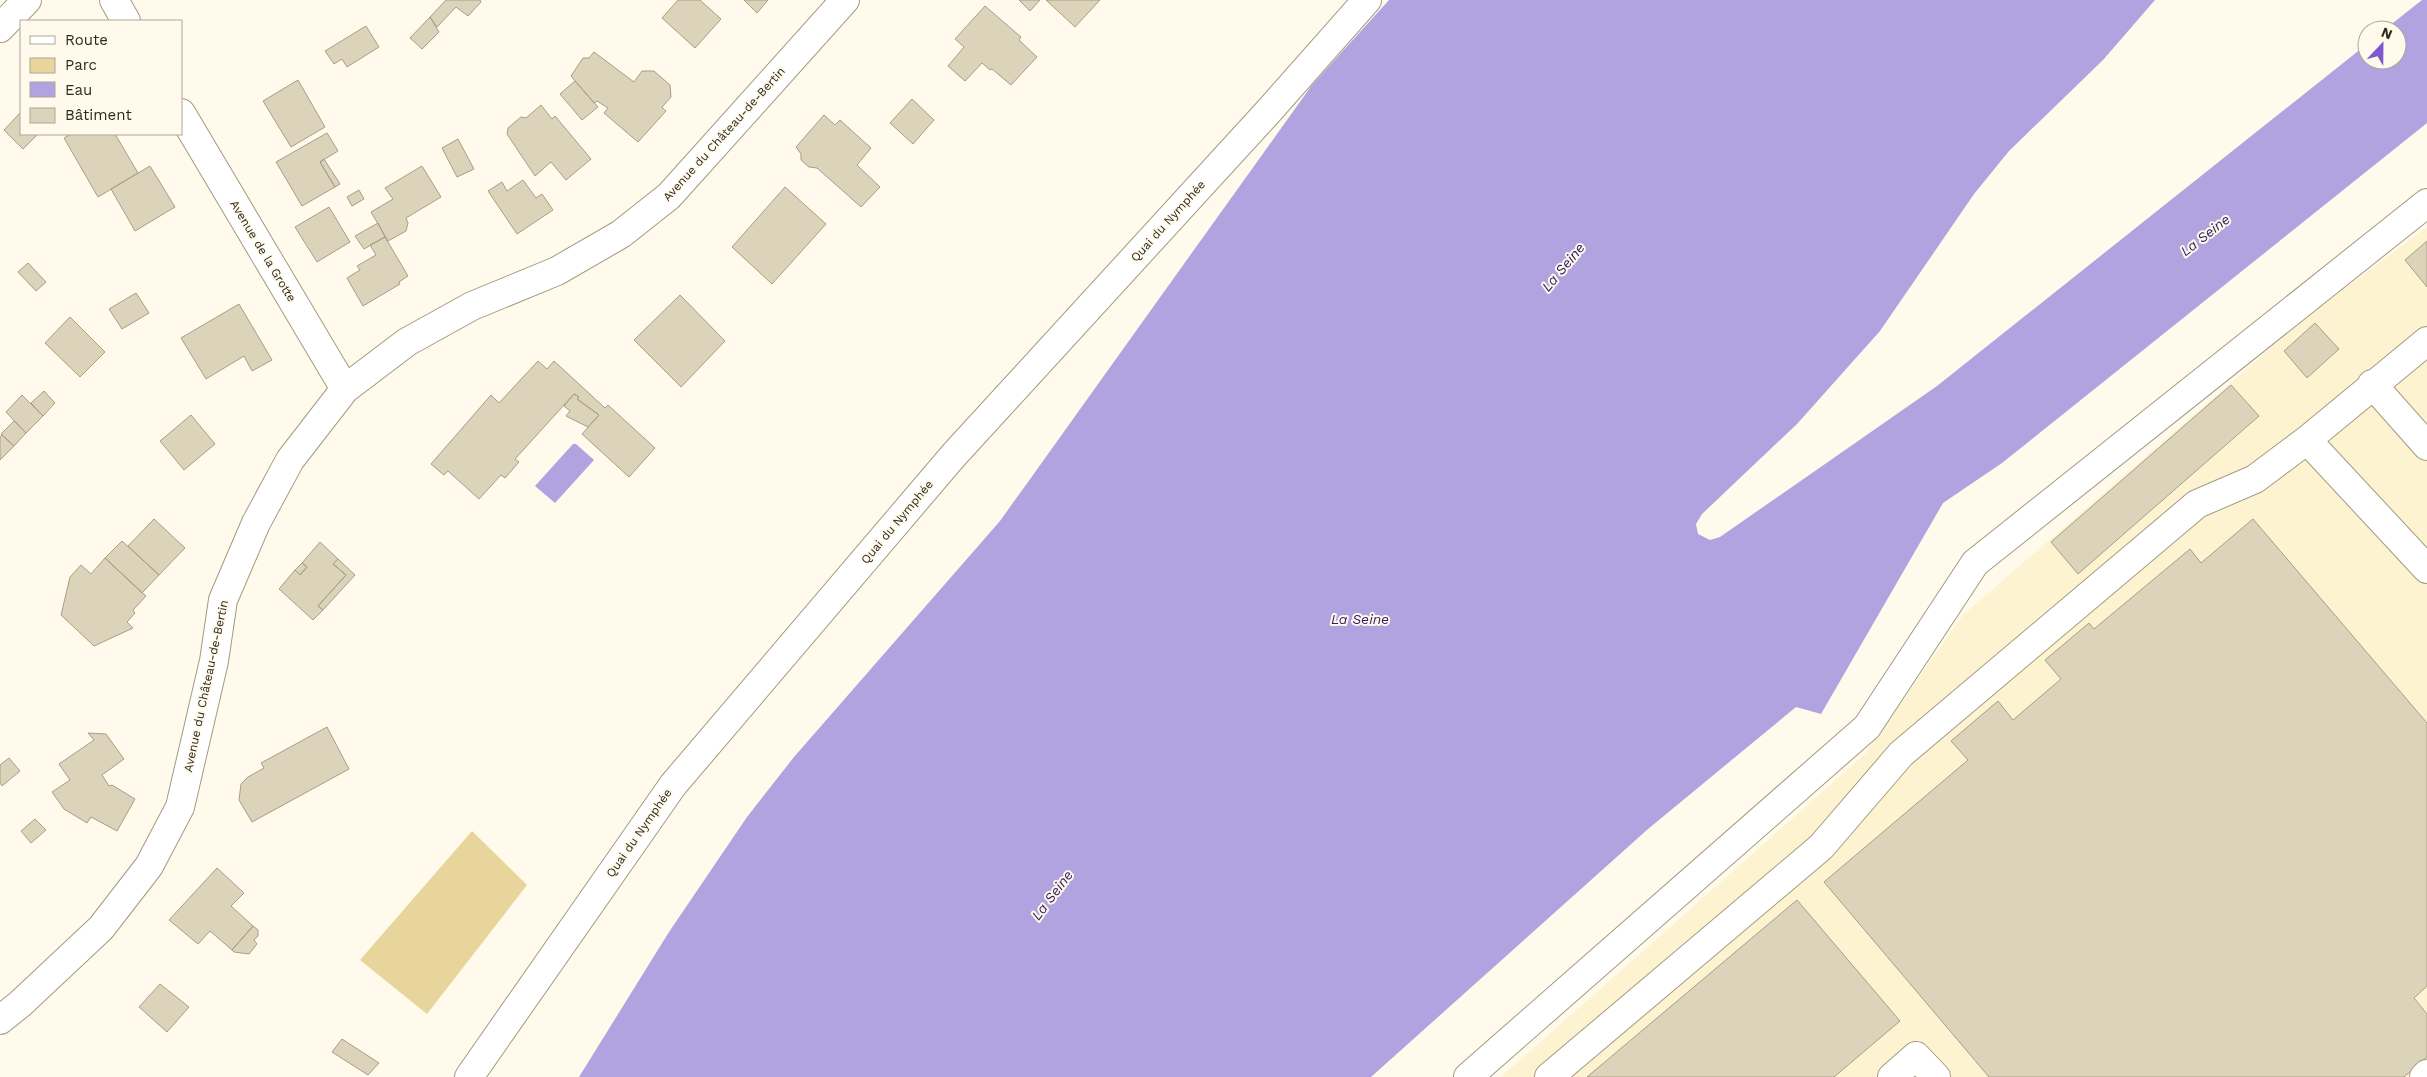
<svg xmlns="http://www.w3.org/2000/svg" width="2427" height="1077" viewBox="0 0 2427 1077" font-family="'Work Sans',sans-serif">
	<rect width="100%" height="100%" fill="#fffaeb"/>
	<path fill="#fdf3d1" d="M 2427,227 L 2427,1077 L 1501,1077 L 1865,754 L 1963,615 L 2304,319 Z"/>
	<path fill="#e7d59b" d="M 472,831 L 527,885 L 427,1014 L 360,960 Z"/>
	<path fill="#b1a2e0" d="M 1389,0 L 2155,0 L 2103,60 L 2009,151 L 1974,194 L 1880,331 L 1797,424 L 1702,514 L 1696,524 L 1698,534 L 1710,540 L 1720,537 L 1937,386 L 2367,44 L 2367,60 L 2397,60 L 2397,30 L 2384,30 L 2422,0 L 2427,0 L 2427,123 L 2002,463 L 1943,503 L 1821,714 L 1796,707 L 1648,829 L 1371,1077 L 579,1077 L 669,932 L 747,817 L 794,757 L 1000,521 L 1312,85 Z
		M 573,444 L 576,444 L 594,460 L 555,503 L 535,486 Z"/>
	<path fill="#dbd3ba" stroke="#a69e86" d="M 446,0 L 480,0 L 481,2 L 468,16 L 456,7 L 437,27 L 430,17 Z
		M 678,0 L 700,0 L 721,19 L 695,48 L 662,18 Z
		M 744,0 L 768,0 L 757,13 Z
		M 1019,0 L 1040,0 L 1030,11 Z
		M 1046,0 L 1100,0 L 1075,27 Z
		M 985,6 L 1021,37 L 1019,40 L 1037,57 L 1011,85 L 992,69 L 990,70 L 982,63 L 965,81 L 948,66 L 964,47 L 955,39 Z
		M 430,17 L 439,32 L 422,49 L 410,38 Z
		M 366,26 L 379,47 L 347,67 L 342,59 L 334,64 L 325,51 Z
		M 594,52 L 634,82 L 642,71 L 654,71 L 670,85 L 671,97 L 662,107 L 666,111 L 638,142 L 604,113 L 608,108 L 597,101 L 594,103 L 571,76 L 583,58 L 589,58 Z
		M 298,80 L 325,127 L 291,147 L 263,101 Z
		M 575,81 L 598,107 L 582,120 L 560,94 Z
		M 912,99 L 934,120 L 913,144 L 890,123 Z
		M 541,105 L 552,119 L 555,116 L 591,159 L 566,180 L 551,162 L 535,176 L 507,134 L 508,128 L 521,117 L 526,118 Z
		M 21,112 L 21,134 L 38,134 L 23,149 L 4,130 Z
		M 824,115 L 835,125 L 840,120 L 871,148 L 857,165 L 880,187 L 861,207 L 817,168 L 809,167 L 801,160 L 801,154 L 796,147 Z
		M 327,133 L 338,151 L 320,162 L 335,187 L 302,206 L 276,162 Z
		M 71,134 L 115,134 L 138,173 L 98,197 L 64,138 Z
		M 458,139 L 474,169 L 457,177 L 442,148 Z
		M 324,159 L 340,184 L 335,187 L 320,162 Z
		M 150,166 L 175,207 L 135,231 L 111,189 Z
		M 422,166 L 441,197 L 406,218 L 408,223 L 406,231 L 388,241 L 371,212 L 393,199 L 385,188 Z
		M 523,180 L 536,198 L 542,194 L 553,210 L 517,234 L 488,191 L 502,182 L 507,191 Z
		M 785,187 L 826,224 L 772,284 L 732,247 Z
		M 359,190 L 364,199 L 352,206 L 347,197 Z
		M 329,207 L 350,242 L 317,262 L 295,227 Z
		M 378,223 L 385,237 L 364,249 L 355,236 Z
		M 385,237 L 408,276 L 399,282 L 400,284 L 363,306 L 347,278 L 360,270 L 357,266 L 376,255 L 370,245 Z
		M 2427,241 L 2427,287 L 2405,260 Z
		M 28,263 L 46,282 L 36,291 L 18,272 Z
		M 136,293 L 149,313 L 122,329 L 109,309 Z
		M 680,295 L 725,341 L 681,387 L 634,340 Z
		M 239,304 L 272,360 L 252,371 L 244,356 L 206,379 L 181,338 Z
		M 70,317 L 105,352 L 80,377 L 45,343 Z
		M 2315,323 L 2339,349 L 2307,378 L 2284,351 Z
		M 538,361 L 547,369 L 554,361 L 605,408 L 608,405 L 655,448 L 629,477 L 582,434 L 599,415 L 577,399 L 579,397 L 574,394 L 515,459 L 519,462 L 505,478 L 501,475 L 479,499 L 448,471 L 444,475 L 431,464 L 491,395 L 499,403 Z
		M 2231,385 L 2259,416 L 2078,574 L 2051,542 Z
		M 44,391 L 55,403 L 43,416 L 31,403 Z
		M 574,394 L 579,397 L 577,399 L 599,415 L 588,427 L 566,416 L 570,411 L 564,406 Z
		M 22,395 L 43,416 L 26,433 L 6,412 Z
		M 191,415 L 215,444 L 184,470 L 160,441 Z
		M 14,421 L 26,433 L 14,446 L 1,434 Z
		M 2,435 L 14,446 L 0,460 L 0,437 Z
		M 154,519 L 185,548 L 159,575 L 128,546 Z
		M 2253,519 L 2427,723 L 2427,986 L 2414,998 L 2427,1014 L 2427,1057 L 2404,1077 L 1989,1077 L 1824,882 L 1968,760 L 1951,741 L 1998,701 L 2013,720 L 2061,679 L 2045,660 L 2089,623 L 2094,629 L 2190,549 L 2201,563 Z
		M 122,541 L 159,575 L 142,593 L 105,558 Z
		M 320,542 L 338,559 L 333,564 L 346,575 L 318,606 L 323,610 L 313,620 L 279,589 L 295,570 L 300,575 L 307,567 L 302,563 Z
		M 105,558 L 146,596 L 133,610 L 135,613 L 127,622 L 133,628 L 94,646 L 61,615 L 70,577 L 81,565 L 91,574 Z
		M 338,559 L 355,575 L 323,610 L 318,606 L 346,575 L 333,564 Z
		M 302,563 L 307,567 L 300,575 L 295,570 Z
		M 327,727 L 349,769 L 252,822 L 239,800 L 241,784 L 248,777 L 264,768 L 261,763 Z
		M 88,733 L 106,734 L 124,759 L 102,775 L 109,786 L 112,785 L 135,799 L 117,831 L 91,817 L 87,823 L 64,809 L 52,792 L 70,780 L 59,764 L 94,740 Z
		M 9,758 L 20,771 L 2,786 L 0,783 L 0,765 Z
		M 35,819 L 46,830 L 31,843 L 21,831 Z
		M 217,868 L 244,893 L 231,906 L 253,926 L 232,950 L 210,931 L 198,944 L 169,920 Z
		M 1797,900 L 1900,1021 L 1834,1077 L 1587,1077 Z
		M 253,926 L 258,930 L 258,936 L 254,940 L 257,944 L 249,954 L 234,952 L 232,950 Z
		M 160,984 L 189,1007 L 167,1032 L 139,1007 Z
		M 342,1039 L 379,1063 L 368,1075 L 332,1052 Z"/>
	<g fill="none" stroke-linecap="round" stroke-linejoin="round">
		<defs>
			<path id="minor" d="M 114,0 L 126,21
				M 0,28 L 27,0
				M 181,113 L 345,389
				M 2372,384 L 2427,446
				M 2307,440 L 2427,569
				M 0,1020 L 20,1004 L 101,928 L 149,866 L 180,807 L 214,661 L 223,600 L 256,523 L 290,460 L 345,389 L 407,342 L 472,306 L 557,271 L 621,234 L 669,196 L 845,0
				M 469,1077 L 673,785 L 953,456 L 1267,113 L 1367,0
				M 1468,1077 L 1867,727 L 1975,563 L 2427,203
				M 1549,1077 L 1821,847 L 1901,754 L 2197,504 L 2255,479 L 2307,440 L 2427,341
				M 1892,1077 L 1916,1056 L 1936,1077
				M 2424,1077 L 2427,1074"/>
		</defs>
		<use href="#minor" stroke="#a29b82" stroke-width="30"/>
		<use href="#minor" stroke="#fff" stroke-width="28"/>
	</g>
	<g text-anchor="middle" stroke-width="4" stroke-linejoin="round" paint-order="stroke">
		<g font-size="12" fill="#2d2a20" stroke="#fffaeb">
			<text transform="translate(724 134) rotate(-48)" y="4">Avenue du Château-de-Bertin</text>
			<text transform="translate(1168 221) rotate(-48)" y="4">Quai du Nymphée</text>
			<text transform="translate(263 251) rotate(59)" y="4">Avenue de la Grotte</text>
			<text transform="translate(897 522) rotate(-50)" y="4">Quai du Nymphée</text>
			<text transform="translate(206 686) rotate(-78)" y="4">Avenue du Château-de-Bertin</text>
			<text transform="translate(639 833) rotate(-55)" y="4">Quai du Nymphée</text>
		</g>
		<g font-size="14" font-style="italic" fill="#351a62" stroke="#fffaeb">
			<text transform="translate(2205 235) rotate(-38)" y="5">La Seine</text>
			<text transform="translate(1563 267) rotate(-50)" y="5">La Seine</text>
			<text x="1360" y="624">La Seine</text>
			<text transform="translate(1052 895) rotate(-53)" y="5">La Seine</text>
		</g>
	</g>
	<rect x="20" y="20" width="162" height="115" fill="#fffaeb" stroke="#aba79a"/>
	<rect x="30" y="36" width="25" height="8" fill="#ffffff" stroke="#aba79a"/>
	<text x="65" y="45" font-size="15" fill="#2d2a20">Route</text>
	<rect x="30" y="58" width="25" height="15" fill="#e7d59b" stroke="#aba79a"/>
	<text x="65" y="70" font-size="15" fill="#2d2a20">Parc</text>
	<rect x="30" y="82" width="25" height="15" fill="#b1a2e0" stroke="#aba79a"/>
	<text x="65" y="95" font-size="15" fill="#2d2a20">Eau</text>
	<rect x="30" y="108" width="25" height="15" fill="#dbd3ba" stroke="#aba79a"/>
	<text x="65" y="120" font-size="15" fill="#2d2a20">Bâtiment</text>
	<g transform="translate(2382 45) rotate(22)"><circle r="24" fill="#fffaeb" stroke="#aba79a"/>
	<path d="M0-4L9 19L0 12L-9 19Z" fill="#7f58d1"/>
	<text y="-8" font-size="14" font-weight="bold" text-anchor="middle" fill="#2d2a20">N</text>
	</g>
</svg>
